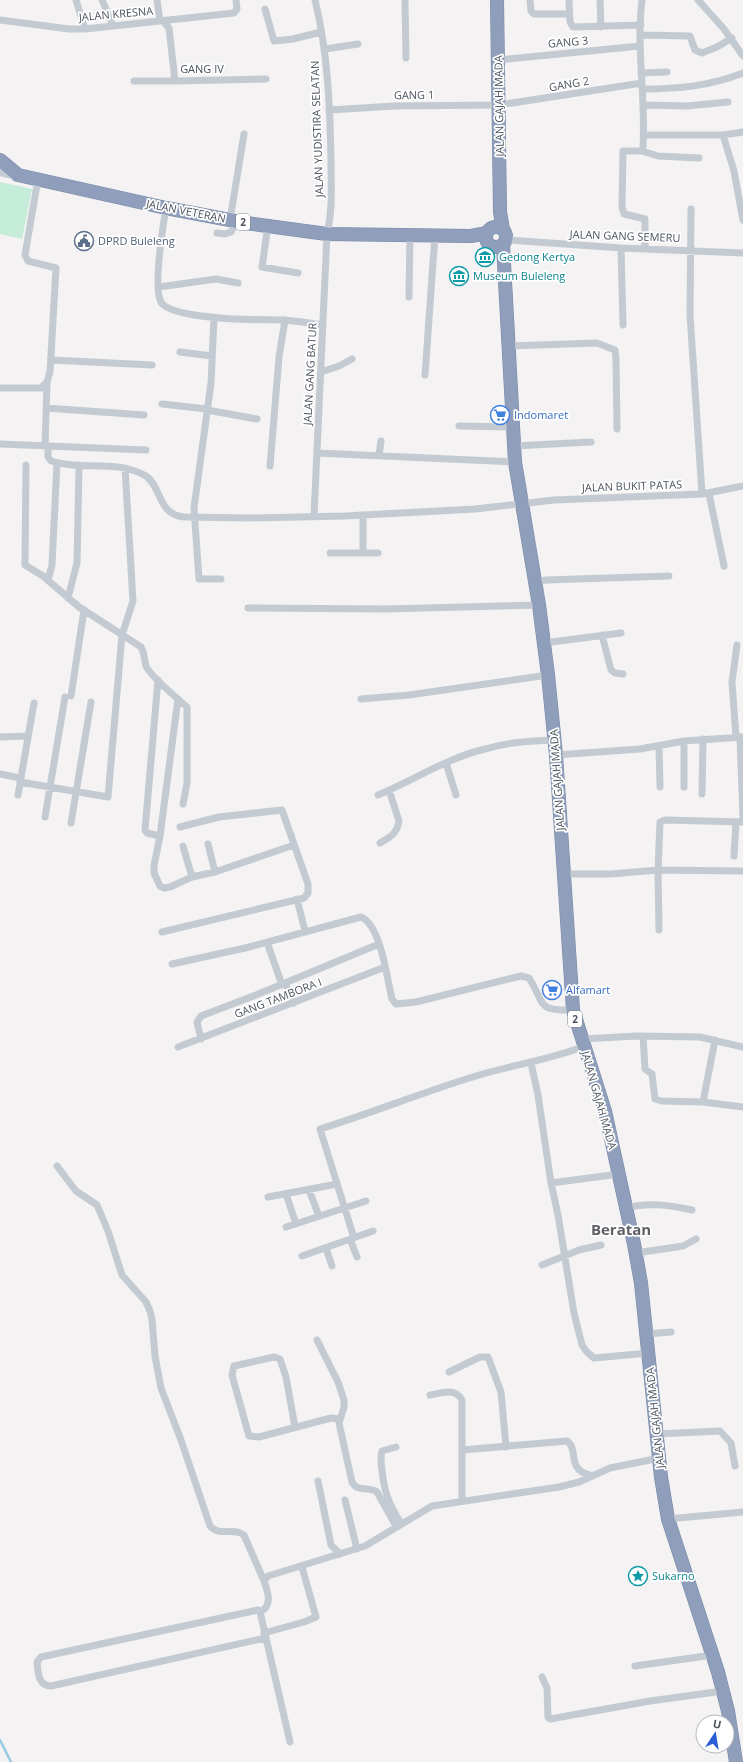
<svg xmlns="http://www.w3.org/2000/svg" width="743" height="1762" viewBox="0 0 743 1762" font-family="'Open Sans',sans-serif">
	<rect width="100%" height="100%" fill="#f4f2f2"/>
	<path fill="#c5ecd9" d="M 0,182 L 32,189 L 22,239 L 0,234 Z"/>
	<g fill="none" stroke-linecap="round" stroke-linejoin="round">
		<path stroke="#96cae5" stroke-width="2.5" d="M 0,1740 L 11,1762"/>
		<defs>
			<path id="highway" d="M 497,0 L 500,212 L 503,229
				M 0,160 L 18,175 L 166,208 L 246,223 L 327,234 L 471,236 L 487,233
				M486 237a10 10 0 1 1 20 0a10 10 0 1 1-20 0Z
				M 503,245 L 515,462 L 539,605 L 548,675 L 556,755 L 573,1010 L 605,1111 L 634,1244 L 641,1283 L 661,1477 L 668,1519 L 718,1672 L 728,1711 L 736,1762"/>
		</defs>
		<use href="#highway" stroke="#7989a7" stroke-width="14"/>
		<path stroke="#c4cad2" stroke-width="7" d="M 76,0 L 85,29
			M 102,0 L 113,26
			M 157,0 L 160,21
			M 405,0 L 406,58
			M 530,0 L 531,11 L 534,14 L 569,14
			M 569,0 L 570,22 L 573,27 L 641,25
			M 600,0 L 601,27
			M 642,0 C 636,49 646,98 643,147 L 642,151 L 623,151 L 622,207 L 624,214 L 645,219 L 645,248
			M 698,0 L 724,29 L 743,56
			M 265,9 L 274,41 L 293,39 L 321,32
			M 0,20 L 69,29 L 85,29 L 234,13 L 237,9 L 236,0
			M 163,21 L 169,28 L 175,81 L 266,79
			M 640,35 L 690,36 L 695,50 L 702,53 L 717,47 L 732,38
			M 325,49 L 358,44
			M 498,60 L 640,46
			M 641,73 L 667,72
			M 134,81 L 175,81
			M 643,89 C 678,89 710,86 743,73
			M 644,105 L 687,106 L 728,102
			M 329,110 L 395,106 L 499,105 L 642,83
			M 644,135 L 723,135 L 743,132
			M 723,135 L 734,171 L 743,220
			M 642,151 L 658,156 L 699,158
			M 166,208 C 163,226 153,287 161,302 C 171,320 262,320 284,320 C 297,321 310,323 323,325
			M 691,209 L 690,315 L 702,494
			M 230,220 L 244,134
			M 268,225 L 262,267 L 298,273
			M 217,233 L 225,234 L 231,232 L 237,221
			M 507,240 L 621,248 L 743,253
			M 621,248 L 623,325
			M 159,287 L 216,279 L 238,283
			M 409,297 L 410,235
			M 214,318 L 211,383 L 194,508 L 199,579 L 221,579
			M 509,346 L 597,343 L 615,350 L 616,359 L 617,429
			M 180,352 L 212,356
			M 51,360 L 152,365
			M 321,372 L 339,366 L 352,359
			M 425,375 L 435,235
			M 0,388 L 41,388 L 47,382 L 50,372 L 56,268 L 28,261 L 25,255 L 38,179
			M 162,404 L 207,409
			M 46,408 L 144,415
			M 207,410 L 257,419
			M 459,426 L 513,427
			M 0,444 L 146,450
			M 45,446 L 47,382
			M 48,446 L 48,457 L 51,461 C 82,471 117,459 146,476 C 162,487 157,514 184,517 L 249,518 L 345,516 L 475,509 L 554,500 L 702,494 L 743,486
			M 514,446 L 591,442
			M 317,453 L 515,462
			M 379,455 L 381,441
			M 26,465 L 25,565 L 43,576 L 79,607 L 141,647 C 145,654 144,659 146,666 C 150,676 178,699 187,707 L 187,783 L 183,804
			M 270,466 L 279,357 L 285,320
			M 709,494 L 724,566
			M 363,515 L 363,553 L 378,553
			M 314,516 L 327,234 C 333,209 331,186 331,161 C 330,107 328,53 315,0
			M 330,553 L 363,553
			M 48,580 L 52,565 L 57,463
			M 535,582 L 546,580 L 669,576
			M 68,598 L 77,563 L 79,465
			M 248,608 L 386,609 L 539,605
			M 602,635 L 611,670 L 615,673 L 623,674
			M 544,643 L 621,633
			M 158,680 L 145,830 L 147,833 L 160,836
			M 71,696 L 84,610
			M 178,699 L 160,836 L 154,866 L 154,873 L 160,886 L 164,888 L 170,887 L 192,877 L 215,872 L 294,845
			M 361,699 L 409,695 L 548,675
			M 0,737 L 27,736
			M 736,737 L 732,682 L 737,645
			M 740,737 L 743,818
			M 659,746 L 660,787
			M 556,755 L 640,749 L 684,741 L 743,737
			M 446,763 L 456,795
			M 0,774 L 20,778
			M 20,782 L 108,797 L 122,635 L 133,601 L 125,468
			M 684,787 L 684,741
			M 702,794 L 703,739
			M 18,795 L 34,703
			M 378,795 C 414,780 447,758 485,749 C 508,742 531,741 555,740
			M 45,817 L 65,697
			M 71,823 L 91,702
			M 380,843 C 390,837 397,834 399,821 L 389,790
			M 208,844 L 215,872
			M 183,846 L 192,877
			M 734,856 L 736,822
			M 563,874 L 611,874 L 658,870 L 743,871
			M 297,899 L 305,931
			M 659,930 L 658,870 L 660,822 L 665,820 L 743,822
			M 162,932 L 304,898 L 308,893 L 308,884 L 282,810 L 219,817 L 180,827
			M 267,942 L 282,985
			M 172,964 L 245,948 L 361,917 C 381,925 387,979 392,999 L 396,1004 L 416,1002 L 521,976 L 529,978 C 546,1004 535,1011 573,1010
			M 285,983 L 294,1003
			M 643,1036 L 645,1069 L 652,1074 L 655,1099 L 662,1101 L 703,1102 L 715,1040
			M 201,1039 L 197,1022 L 201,1016 L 256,995 L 379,944
			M 582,1039 L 637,1036 L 700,1037 L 743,1047
			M 178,1047 L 385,967
			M 531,1063 L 538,1095 L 551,1183 L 558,1215 L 574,1313 L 582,1345 L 587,1352 L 594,1358 L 649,1353
			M 703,1102 L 743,1107
			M 57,1166 L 76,1191 L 97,1205 L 108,1231 L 122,1275 L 146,1302 L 150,1311 L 152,1319 L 155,1356 L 161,1388 L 181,1440 L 210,1526 C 219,1537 235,1527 244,1535 L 264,1581
			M 551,1183 L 619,1174
			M 309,1190 L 319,1216
			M 286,1194 L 296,1224
			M 268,1197 L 337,1184
			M 626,1208 C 648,1202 670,1205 692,1210
			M 286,1227 L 366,1201
			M 354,1238 L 320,1129 C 372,1113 423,1092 476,1076 C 512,1065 549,1060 585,1046
			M 350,1239 L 357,1257
			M 326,1248 L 332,1266
			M 636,1253 L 683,1246 L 696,1239
			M 302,1256 L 373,1231
			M 542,1265 L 579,1250 L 601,1245
			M 647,1334 L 671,1332
			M 317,1340 L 338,1382 L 344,1400 L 344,1407 L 339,1423 L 352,1482 C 358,1493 369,1486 377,1492 L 396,1526
			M 449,1372 L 480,1357 L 488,1357 L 501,1392 L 506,1447
			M 430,1395 C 441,1393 455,1387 462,1400 L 462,1500
			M 295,1427 L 286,1377 L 280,1359 L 274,1357 L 234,1366 L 232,1375 L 249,1436 L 259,1437 L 331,1418 L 339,1419
			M 657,1434 L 720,1431 L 731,1443 L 735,1466
			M 396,1447 L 382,1451 C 380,1458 381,1463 382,1470 C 384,1491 389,1505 401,1523
			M 462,1450 L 567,1441 C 579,1448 566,1470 590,1475
			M 318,1481 L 331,1545 L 340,1554
			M 345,1500 L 357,1549
			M 668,1519 L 743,1512
			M 260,1612 C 273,1606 268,1592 264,1581 L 268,1576 L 365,1546 L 432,1506 L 559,1487 L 579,1482 L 610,1468 L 660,1458
			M 264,1633 L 304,1622 L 316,1617 L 302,1567
			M 265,1638 L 51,1686 C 38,1686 38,1672 37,1662 L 41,1657 L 258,1610 L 260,1612 L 290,1742
			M 635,1666 L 713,1655
			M 542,1677 L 547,1688 L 548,1717 L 550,1719 L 650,1701 L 723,1691"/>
		<path stroke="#c4cbd6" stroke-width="10" d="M 0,171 L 16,175"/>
		<use href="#highway" stroke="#8e9ebb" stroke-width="13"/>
	</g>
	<defs>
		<symbol id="civic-ring" viewBox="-11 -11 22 22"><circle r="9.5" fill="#fff" stroke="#5c6f8a" stroke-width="1.5"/><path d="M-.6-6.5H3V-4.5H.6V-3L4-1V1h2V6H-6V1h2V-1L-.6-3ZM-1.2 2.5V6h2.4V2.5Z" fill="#5c6f8a"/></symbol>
		<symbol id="museum-ring" viewBox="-11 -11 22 22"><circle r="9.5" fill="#fff" stroke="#0f9aa8" stroke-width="1.5"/><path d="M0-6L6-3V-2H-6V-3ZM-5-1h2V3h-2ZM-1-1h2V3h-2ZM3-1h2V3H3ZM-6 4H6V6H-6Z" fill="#0f9aa8"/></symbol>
		<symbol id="supermarket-ring" viewBox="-11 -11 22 22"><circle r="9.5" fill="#fff" stroke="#3f7fe0" stroke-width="1.5"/><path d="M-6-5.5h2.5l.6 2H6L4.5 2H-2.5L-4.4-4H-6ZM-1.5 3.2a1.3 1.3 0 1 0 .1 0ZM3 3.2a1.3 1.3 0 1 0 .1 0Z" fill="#3f7fe0"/></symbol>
		<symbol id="sight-ring" viewBox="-11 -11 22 22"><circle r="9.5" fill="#fff" stroke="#0f9aa8" stroke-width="1.5"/><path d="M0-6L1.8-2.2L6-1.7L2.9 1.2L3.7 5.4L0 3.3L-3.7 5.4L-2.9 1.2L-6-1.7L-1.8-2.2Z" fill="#0f9aa8"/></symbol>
	</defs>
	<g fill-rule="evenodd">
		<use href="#civic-ring" x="73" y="230" width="22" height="22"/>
		<use href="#museum-ring" x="474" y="246" width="22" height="22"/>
		<use href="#museum-ring" x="448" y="265" width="22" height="22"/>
		<use href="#supermarket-ring" x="489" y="404" width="22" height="22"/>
		<use href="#supermarket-ring" x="541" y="979" width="22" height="22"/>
		<use href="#sight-ring" x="627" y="1565" width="22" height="22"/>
	</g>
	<g text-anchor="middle" stroke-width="3.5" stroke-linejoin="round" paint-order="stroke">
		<g fill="#fff" stroke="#81868e" stroke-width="1">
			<rect x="236" y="214" width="14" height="16" rx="3"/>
			<rect x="568" y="1011" width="14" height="16" rx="3"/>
		</g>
		<g font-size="10" font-weight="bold" fill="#4b525d">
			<text x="243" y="226">2</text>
			<text x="575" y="1023">2</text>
		</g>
		<g font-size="11" fill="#4b525d" stroke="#fff">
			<text transform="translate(116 14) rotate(-5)" y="4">JALAN KRESNA</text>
			<text transform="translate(568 42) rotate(-5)" y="4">GANG 3</text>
			<text x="202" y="73">GANG IV</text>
			<text transform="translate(569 84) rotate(-10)" y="4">GANG 2</text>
			<text transform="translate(414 95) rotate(-1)" y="4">GANG 1</text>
			<text transform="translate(499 106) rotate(-91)" y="4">JALAN GAJAH MADA</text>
			<text transform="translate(317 129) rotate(-92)" y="4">JALAN YUDISTIRA SELATAN</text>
			<text transform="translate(186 211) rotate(11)" y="4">JALAN VETERAN</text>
			<text transform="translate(625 236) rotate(2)" y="4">JALAN GANG SEMERU</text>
			<text transform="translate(310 374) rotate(-87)" y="4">JALAN GANG BATUR</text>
			<text transform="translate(632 486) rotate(-2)" y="4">JALAN BUKIT PATAS</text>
			<text transform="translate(557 780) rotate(-94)" y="4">JALAN GAJAH MADA</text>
			<text transform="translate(278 998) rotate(-21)" y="4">GANG TAMBORA I</text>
			<text transform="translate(599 1100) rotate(74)" y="4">JALAN GAJAH MADA</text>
			<text transform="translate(655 1418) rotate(-96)" y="4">JALAN GAJAH MADA</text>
		</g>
		<g font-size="11" fill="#4e5e75" stroke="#fff" text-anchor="start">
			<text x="98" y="245">DPRD Buleleng</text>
		</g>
		<g font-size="11" fill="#0d838f" stroke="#fff" text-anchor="start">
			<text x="499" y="261">Gedong Kertya</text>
			<text x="473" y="280">Museum Buleleng</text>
			<text x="652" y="1580">Sukarno</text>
		</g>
		<g font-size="11" fill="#366cbe" stroke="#fff" text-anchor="start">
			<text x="514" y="419">Indomaret</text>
			<text x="566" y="994">Alfamart</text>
		</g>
		<g font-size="15" font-weight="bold" fill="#5f6166" stroke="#fff">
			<text x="621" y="1235">Beratan</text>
		</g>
	</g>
	<g transform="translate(715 1734) rotate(12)"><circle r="19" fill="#ffffff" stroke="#b7babe"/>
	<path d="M0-3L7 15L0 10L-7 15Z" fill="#2a5ed5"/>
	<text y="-6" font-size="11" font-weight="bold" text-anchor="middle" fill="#4b525d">U</text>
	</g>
</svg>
